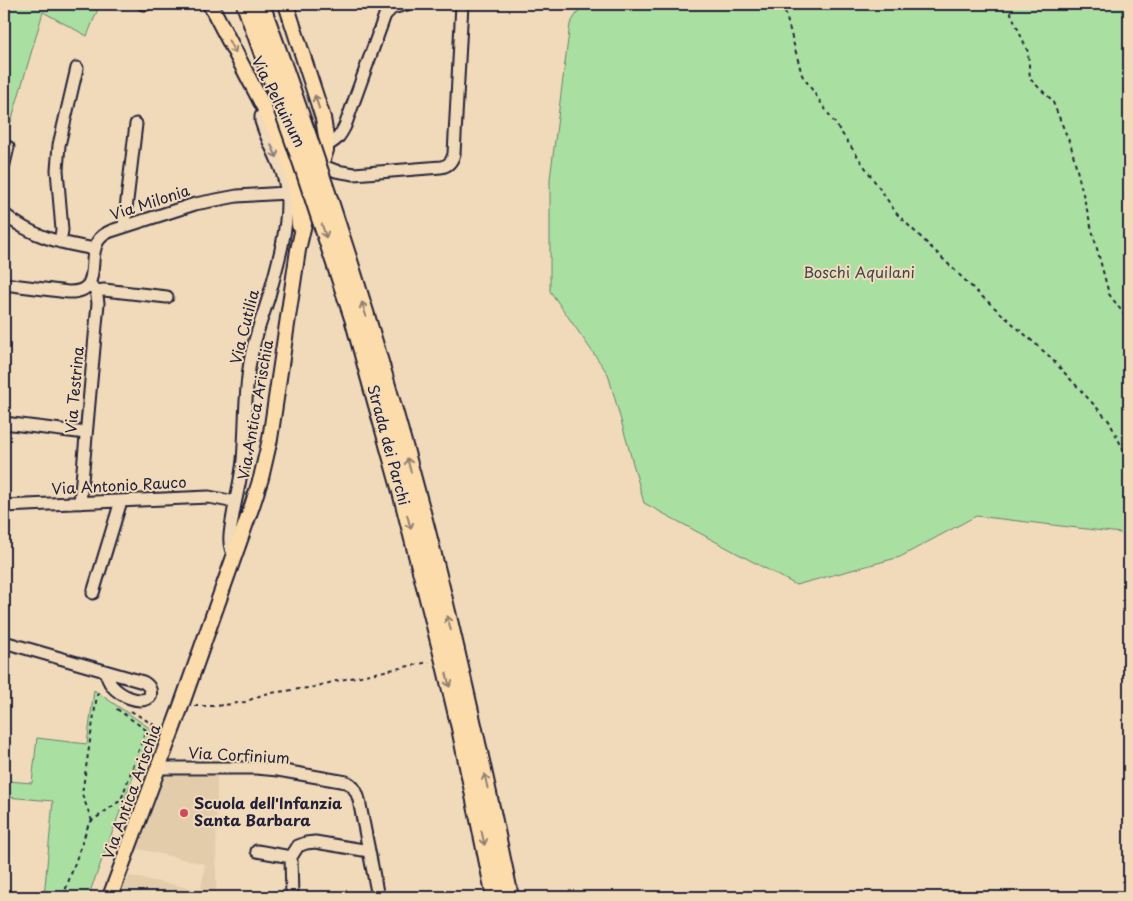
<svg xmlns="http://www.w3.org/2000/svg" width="1133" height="901" viewBox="0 0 1133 901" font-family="'Playpen Sans',sans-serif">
	<rect width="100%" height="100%" fill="#f1daba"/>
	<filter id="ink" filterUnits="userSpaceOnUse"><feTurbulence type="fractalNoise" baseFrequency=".02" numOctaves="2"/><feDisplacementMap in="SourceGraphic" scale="10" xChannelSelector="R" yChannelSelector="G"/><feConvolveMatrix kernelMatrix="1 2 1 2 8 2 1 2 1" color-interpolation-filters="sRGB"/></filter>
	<g filter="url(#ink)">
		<path fill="#e2ccaa" d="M 165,776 L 217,776 L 216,897 L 120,897 L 129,876 L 201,890 L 205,864 L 138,849 Z"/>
		<path fill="#aadfa2" stroke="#66806e" d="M 4,4 L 100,4 L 87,36 L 43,12 L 4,146 Z
			M 583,4 L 1129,4 L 1129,534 L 976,516 L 900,557 L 796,585 L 644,503 L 608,374 L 550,291 L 550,179 L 570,24 Z
			M 94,690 L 151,729 L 88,897 L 44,897 L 53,801 L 6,797 L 8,781 L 32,783 L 37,738 L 87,744 Z"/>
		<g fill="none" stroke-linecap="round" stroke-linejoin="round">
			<defs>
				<path id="minor" d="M 143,4 L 146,4
					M 326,145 C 336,142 340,136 345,126 L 385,15 L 392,8 L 407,4
					M 4,164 L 8,147
					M 321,165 L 336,171 L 354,174 L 441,167 C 449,166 452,161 454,154 L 462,4
					M 4,214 C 32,237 60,243 95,249
					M 124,226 L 136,124
					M 60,242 L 62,230 L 57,170 L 59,145 L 77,68
					M 4,284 L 68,292 C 104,293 86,259 98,241 C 101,236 106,233 111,231 L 195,204 L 237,196 L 287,193
					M 96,291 L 104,290 L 167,297
					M 4,423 L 86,433
					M 80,503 L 98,303 L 96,290 L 89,284
					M 4,506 L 209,497 L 235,502
					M 235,556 C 226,546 231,528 233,515 C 236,497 241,479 243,460 C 246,426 244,391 251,357 C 255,336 263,316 269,296 C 277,266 287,234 287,203 C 287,168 270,151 261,121 L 261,116 L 266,111
					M 93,593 L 121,501
					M 4,642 L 143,682 C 149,685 152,690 150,697 C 139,705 120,695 112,686 C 109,682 107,677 105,671
					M 158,768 L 256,768 L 278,770 L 346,782 C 354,785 357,792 359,800 L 378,897
					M 257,851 L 291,857
					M 292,897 L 291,857 L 298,846 L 306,843 L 315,842 L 369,851"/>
				<path id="major" d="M 210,4 L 283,144 C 293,170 299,196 299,225
					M 110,897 L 180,709 L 252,506 L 261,478 L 270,439 L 298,250 L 309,202 L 326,150 L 326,137 L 323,118 L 286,4"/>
			</defs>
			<use href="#minor" stroke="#22223b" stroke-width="15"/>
			<use href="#major" stroke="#22223b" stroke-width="18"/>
			<path stroke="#22223b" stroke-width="2" stroke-dasharray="4 4" stroke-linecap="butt" d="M 783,4 L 802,75 L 897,214 L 977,292 L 1049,356 L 1109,421 L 1129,461
				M 1007,4 L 1028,52 L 1030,79 L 1052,100 L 1071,146 L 1091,226 L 1109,294 L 1129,321
				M 194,706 L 217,706 L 245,702 L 264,694 L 314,687 L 336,681 L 429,662
				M 131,711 L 159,728
				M 92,821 L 82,794 L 97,695 L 101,691
				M 63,897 L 89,823 L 121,800 L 146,730 L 117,709 L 118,705"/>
			<use href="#minor" stroke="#f1daba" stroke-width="11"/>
			<use href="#major" stroke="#fddcac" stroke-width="14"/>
			<defs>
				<path id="highway-bridge" d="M 245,4 L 302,164 L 353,318 L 370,380 L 399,484 L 445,665 L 460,728 L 495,897
					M 261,4 C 327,183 385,366 432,551 C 461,666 486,782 510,897"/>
			</defs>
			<use href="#highway-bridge" stroke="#22223b" stroke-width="20" stroke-linecap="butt"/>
			<use href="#highway-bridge" stroke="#fddcac" stroke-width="16"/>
		</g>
		<defs><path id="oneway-shaft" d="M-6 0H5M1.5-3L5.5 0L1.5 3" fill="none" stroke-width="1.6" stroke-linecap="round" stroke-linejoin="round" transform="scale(1.25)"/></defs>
		<g stroke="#907f74">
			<use href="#oneway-shaft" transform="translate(232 47) rotate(62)"/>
			<use href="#oneway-shaft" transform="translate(317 102) rotate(-108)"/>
			<use href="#oneway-shaft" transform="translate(324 231) rotate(72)"/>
			<use href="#oneway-shaft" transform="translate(364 309) rotate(-107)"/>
			<use href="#oneway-shaft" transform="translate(409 465) rotate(-105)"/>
			<use href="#oneway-shaft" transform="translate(409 522) rotate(75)"/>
			<use href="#oneway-shaft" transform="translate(449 623) rotate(-104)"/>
			<use href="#oneway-shaft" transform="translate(448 680) rotate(77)"/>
			<use href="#oneway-shaft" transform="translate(486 781) rotate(-102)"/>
			<use href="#oneway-shaft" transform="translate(483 838) rotate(78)"/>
		</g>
		<use stroke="#8a7e7a" href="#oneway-shaft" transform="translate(274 151) rotate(65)"/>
	</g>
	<circle fill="#d1495b" stroke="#f1daba" stroke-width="2" cx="184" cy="813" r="5"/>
	<g text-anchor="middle" stroke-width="4" stroke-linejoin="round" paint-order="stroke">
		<g font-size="15" fill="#22223b" stroke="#f1daba">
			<text transform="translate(278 102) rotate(63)" y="5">Via Peltuinum</text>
			<text transform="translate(150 203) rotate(-18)" y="5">Via Milonia</text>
			<text transform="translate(245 327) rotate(-76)" y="5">Via Cutilia</text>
			<text transform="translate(75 390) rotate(-85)" y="5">Via Testrina</text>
			<text transform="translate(256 410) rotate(-80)" y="5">Via Antica Arischia</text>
			<text transform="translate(388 445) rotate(75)" y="5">Strada dei Parchi</text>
			<text transform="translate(119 486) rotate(-3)" y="5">Via Antonio Rauco</text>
			<text transform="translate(239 756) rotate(3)" y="5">Via Corfinium</text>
			<text transform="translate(132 792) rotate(-70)" y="5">Via Antica Arischia</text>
		</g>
		<g font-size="15" fill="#3d4850" stroke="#f1daba">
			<text x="859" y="278">Boschi Aquilani</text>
		</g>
		<g font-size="15" font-weight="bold" fill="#22223b" stroke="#f1daba" text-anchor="start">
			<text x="194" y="809">Scuola dell'Infanzia<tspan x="194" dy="17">Santa Barbara</tspan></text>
		</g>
	</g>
	<rect width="1133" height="901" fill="none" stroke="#f1daba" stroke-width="20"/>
	<rect x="10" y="10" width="1113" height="881" fill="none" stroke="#22223b" stroke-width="2" filter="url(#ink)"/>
</svg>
